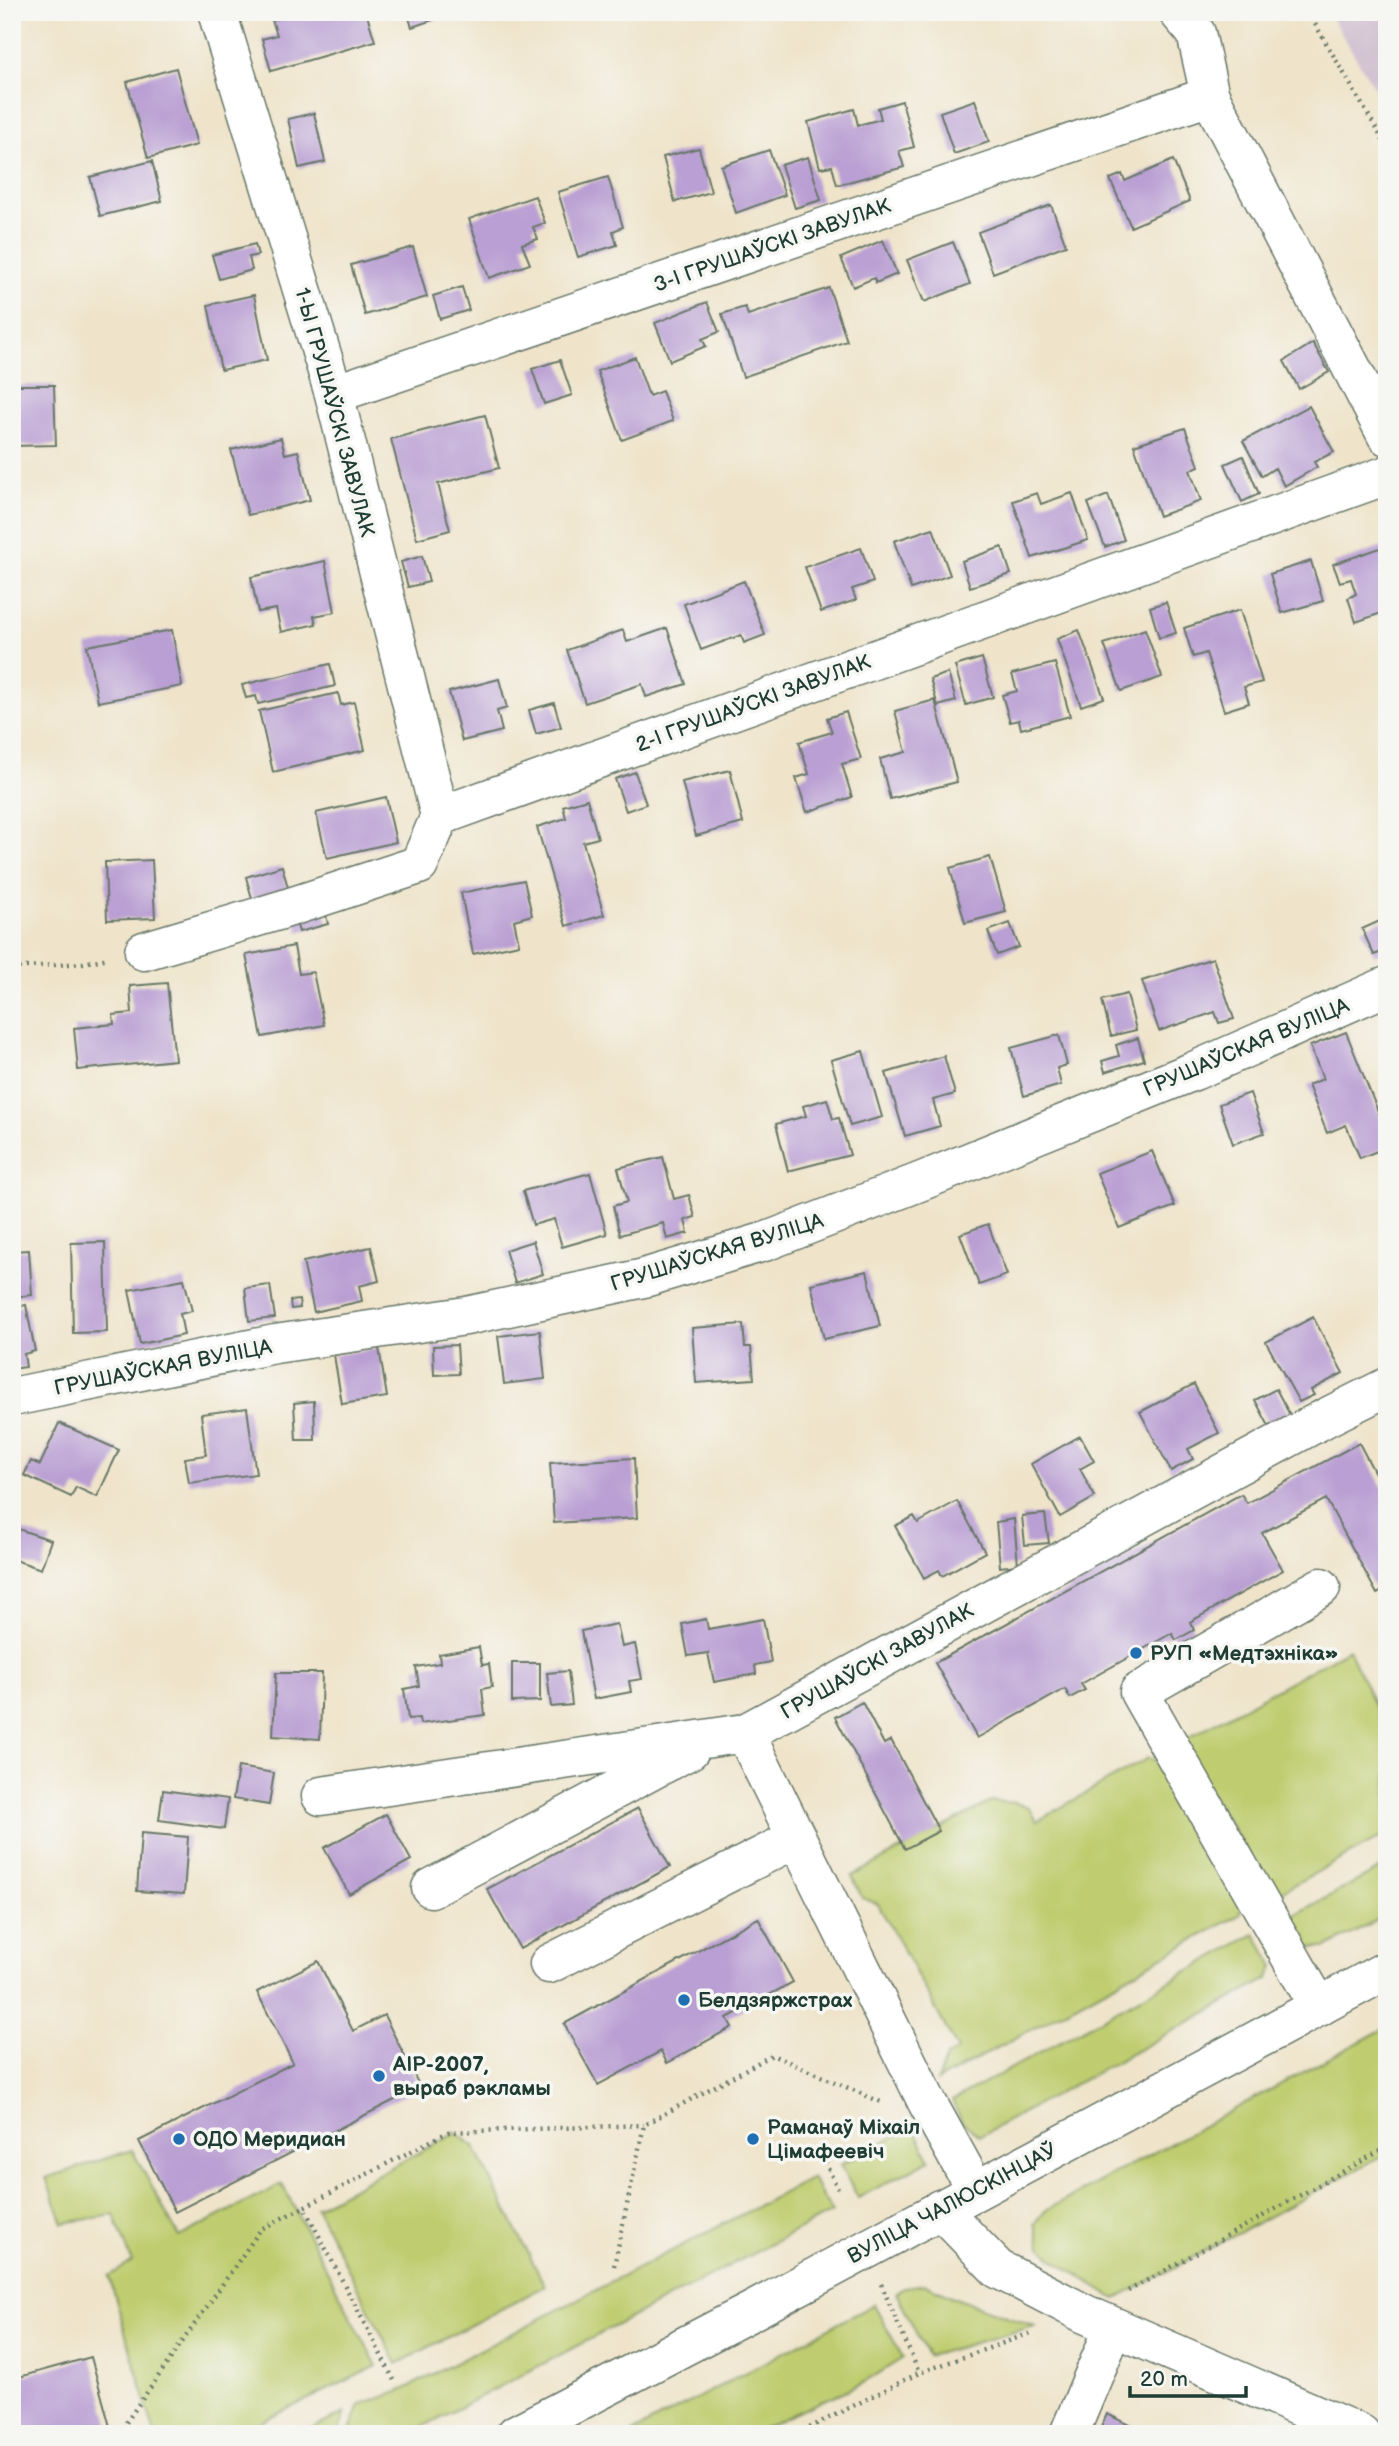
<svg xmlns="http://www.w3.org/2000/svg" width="1399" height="2446" viewBox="0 0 1399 2446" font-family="'Balsamiq Sans',sans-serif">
	<rect width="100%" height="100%" fill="#f6f6f2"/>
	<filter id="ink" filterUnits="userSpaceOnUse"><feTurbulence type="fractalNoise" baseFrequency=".0143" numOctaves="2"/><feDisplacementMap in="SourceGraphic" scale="14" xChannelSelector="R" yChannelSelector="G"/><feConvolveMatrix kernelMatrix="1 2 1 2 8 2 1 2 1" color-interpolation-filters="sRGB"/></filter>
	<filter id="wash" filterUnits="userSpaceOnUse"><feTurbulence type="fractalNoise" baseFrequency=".00686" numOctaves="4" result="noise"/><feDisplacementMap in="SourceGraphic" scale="28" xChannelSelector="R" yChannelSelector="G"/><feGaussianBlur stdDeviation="1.57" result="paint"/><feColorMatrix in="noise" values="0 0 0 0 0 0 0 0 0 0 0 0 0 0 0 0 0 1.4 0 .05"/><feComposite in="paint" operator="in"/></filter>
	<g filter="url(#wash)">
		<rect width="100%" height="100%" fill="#efe4ca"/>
		<path fill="#cfbdcf" d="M 1328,12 L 1387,12 L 1387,108 Z"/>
		<path fill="#bfcd6f" stroke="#6f8552" stroke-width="2" d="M 1349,1649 L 1381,1721 L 1387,1741 L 1387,1834 L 1275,1895 L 1178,1743 Z
			M 1148,1758 L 1160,1762 L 1242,1905 L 1239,1915 L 937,2081 L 946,2057 L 958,2050 L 878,1904 L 862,1898 L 852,1876 L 992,1801 L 1015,1803 L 1029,1807 L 1037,1821 Z
			M 1387,1865 L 1387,1915 L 1326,1948 L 1309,1947 L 1291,1917 Z
			M 1255,1934 L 1274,1966 L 1268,1979 L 980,2136 L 962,2122 L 952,2101 Z
			M 1387,2027 L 1387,2153 L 1116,2299 L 1053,2259 L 1041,2246 L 1035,2224 L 1045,2211 Z
			M 913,2127 L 930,2160 L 858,2198 L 840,2165 Z
			M 456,2133 L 474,2146 L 545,2286 L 397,2364 L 316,2207 Z
			M 132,2150 L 179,2237 L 282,2184 L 377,2366 L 261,2422 L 226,2434 L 155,2434 L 109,2276 L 132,2262 L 114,2215 L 63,2223 L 46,2178 Z
			M 812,2178 L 832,2212 L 409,2434 L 349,2434 L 360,2404 L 399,2392 Z
			M 925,2284 L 955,2298 L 1035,2326 L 928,2356 L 896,2293 L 904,2287 Z
			M 874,2304 L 903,2358 L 865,2382 L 749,2434 L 630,2434 Z
			M 345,2413 L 338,2434 L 301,2434 Z"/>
		<g id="blocks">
			<path fill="#b99fd3" d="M 300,12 L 366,12 L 375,41 L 271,71 L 262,39 L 277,35 L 272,20 Z
				M 407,12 L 453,12 L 453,13 L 412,27 Z
				M 176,68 L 197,145 L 148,158 L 127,82 Z
				M 975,100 L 989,142 L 954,154 L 940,112 Z
				M 902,101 L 914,147 L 899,151 L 904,167 L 837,185 L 832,166 L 820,168 L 808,122 L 854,109 L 858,125 L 881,119 L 878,108 Z
				M 314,113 L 325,162 L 299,168 L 288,119 Z
				M 699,148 L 711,192 L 675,202 L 663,157 Z
				M 769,150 L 785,195 L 736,213 L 721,166 Z
				M 808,157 L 821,200 L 795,208 L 781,165 Z
				M 1173,160 L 1190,201 L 1131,227 L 1110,179 L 1122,174 L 1125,181 Z
				M 152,161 L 162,201 L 100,216 L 90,177 Z
				M 608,177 L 623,227 L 613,231 L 617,245 L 578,257 L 558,192 Z
				M 535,196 L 545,223 L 533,227 L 538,239 L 522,244 L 530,264 L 489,278 L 469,219 Z
				M 1051,205 L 1066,245 L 993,273 L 978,232 Z
				M 883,240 L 897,274 L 876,283 L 874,278 L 853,287 L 841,258 Z
				M 953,242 L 970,284 L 924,302 L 907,260 Z
				M 255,244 L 258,255 L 249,257 L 252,270 L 219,279 L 212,255 Z
				M 413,247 L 427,297 L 365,315 L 351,265 Z
				M 462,287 L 469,310 L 440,319 L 433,296 Z
				M 829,288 L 847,341 L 743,377 L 722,314 L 745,307 L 748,315 Z
				M 254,295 L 267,360 L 221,370 L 208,305 Z
				M 707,302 L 719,332 L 702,339 L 706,346 L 670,361 L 655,323 Z
				M 1313,343 L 1329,372 L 1299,389 L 1284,361 Z
				M 635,357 L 649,396 L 662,391 L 673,421 L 622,440 L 597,371 Z
				M 560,360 L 572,395 L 544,404 L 532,369 Z
				M 12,385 L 54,385 L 56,445 L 12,446 Z
				M 1309,406 L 1334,452 L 1314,462 L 1317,467 L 1284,486 L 1275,468 L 1262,476 L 1243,441 Z
				M 485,415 L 499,468 L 438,484 L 450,530 L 417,539 L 391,439 Z
				M 1185,428 L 1199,466 L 1190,470 L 1201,501 L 1159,516 L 1134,445 Z
				M 281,438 L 285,454 L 298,451 L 310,500 L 248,515 L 231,450 Z
				M 1243,456 L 1259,494 L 1242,502 L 1225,464 Z
				M 1037,493 L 1041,504 L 1072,493 L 1088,540 L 1032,558 L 1013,501 Z
				M 1108,495 L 1124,540 L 1105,547 L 1088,503 Z
				M 933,528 L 950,575 L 911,589 L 894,541 Z
				M 1002,547 L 1011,574 L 970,587 L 962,561 Z
				M 1383,547 L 1387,558 L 1387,611 L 1356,622 L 1348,598 L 1356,594 L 1351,579 L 1340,582 L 1333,564 Z
				M 861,548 L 873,582 L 852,589 L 856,600 L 821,612 L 805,567 Z
				M 422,556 L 429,582 L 408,587 L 401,562 Z
				M 325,561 L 335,612 L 314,616 L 316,624 L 281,632 L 276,609 L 258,612 L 251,577 Z
				M 1311,561 L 1323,601 L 1282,613 L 1270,574 Z
				M 744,581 L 765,635 L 744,643 L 741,635 L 701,650 L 684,604 Z
				M 1166,602 L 1176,633 L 1159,638 L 1150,607 Z
				M 1240,610 L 1262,682 L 1244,687 L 1249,703 L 1224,711 L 1206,653 L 1193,657 L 1184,628 Z
				M 667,628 L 686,684 L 646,697 L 642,684 L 585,703 L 567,650 L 623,630 L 627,642 Z
				M 1145,629 L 1162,677 L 1121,691 L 1104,644 Z
				M 172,630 L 182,686 L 98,702 L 87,646 Z
				M 1079,630 L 1104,698 L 1081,706 L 1057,639 Z
				M 982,658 L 993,697 L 966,705 L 955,666 Z
				M 1055,663 L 1070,716 L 1021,729 L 1019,720 L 1010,722 L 1002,695 L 1017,691 L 1012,674 Z
				M 330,664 L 335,686 L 258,704 L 256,696 L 246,698 L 242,685 Z
				M 948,673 L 956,701 L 938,706 L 930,679 Z
				M 499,679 L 507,708 L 497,711 L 502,731 L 462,741 L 449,692 Z
				M 338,693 L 341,705 L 354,702 L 365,750 L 273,772 L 259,711 Z
				M 935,700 L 957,782 L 890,799 L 880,759 L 906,752 L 895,711 Z
				M 554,703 L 561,727 L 536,734 L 529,710 Z
				M 846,712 L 861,759 L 842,764 L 852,797 L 807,812 L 796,778 L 809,774 L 799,742 L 832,732 L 827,718 Z
				M 730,770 L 743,823 L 696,836 L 682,782 Z
				M 635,772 L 646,804 L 626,811 L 615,779 Z
				M 386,797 L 396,842 L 327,858 L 316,813 Z
				M 587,799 L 598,838 L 583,842 L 604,915 L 566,926 L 537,827 L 566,818 L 563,806 Z
				M 990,857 L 1006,912 L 965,923 L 950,868 Z
				M 152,860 L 155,918 L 107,920 L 105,862 Z
				M 282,866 L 289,891 L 253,902 L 246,877 Z
				M 524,880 L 532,915 L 514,920 L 519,944 L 473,954 L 461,893 Z
				M 325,911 L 328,924 L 299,932 L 295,919 Z
				M 1382,920 L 1387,931 L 1387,950 L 1374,955 L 1362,929 Z
				M 1010,923 L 1019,947 L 997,955 L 988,931 Z
				M 294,946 L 299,974 L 313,972 L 324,1025 L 262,1037 L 246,955 Z
				M 1213,958 L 1234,1019 L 1219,1023 L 1215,1012 L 1159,1031 L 1142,981 Z
				M 167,983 L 175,1060 L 78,1070 L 74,1028 L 114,1024 L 113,1015 L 132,1013 L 130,986 Z
				M 1127,994 L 1136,1030 L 1111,1036 L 1102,1000 Z
				M 1346,1032 L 1387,1134 L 1387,1147 L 1360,1158 L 1346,1125 L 1327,1133 L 1308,1085 L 1323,1079 L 1310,1046 Z
				M 1059,1035 L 1067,1065 L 1057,1068 L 1061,1085 L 1024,1096 L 1011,1048 Z
				M 1138,1038 L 1144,1060 L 1105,1072 L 1102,1061 L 1119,1056 L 1116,1045 Z
				M 863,1051 L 882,1117 L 850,1126 L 831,1060 Z
				M 944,1056 L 955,1094 L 933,1100 L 940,1126 L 905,1136 L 886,1073 Z
				M 1250,1093 L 1264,1133 L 1233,1144 L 1219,1104 Z
				M 827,1099 L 833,1119 L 839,1118 L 850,1155 L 788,1171 L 776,1124 L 806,1116 L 803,1106 Z
				M 1152,1151 L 1175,1206 L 1119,1228 L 1097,1173 Z
				M 663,1157 L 674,1199 L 689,1195 L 695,1217 L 685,1220 L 688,1233 L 667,1239 L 663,1223 L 620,1235 L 613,1206 L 627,1202 L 618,1168 Z
				M 590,1173 L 607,1234 L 562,1247 L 554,1219 L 533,1225 L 523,1191 Z
				M 988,1224 L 1007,1275 L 979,1285 L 960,1234 Z
				M 533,1241 L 543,1274 L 515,1283 L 505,1250 Z
				M 105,1242 L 107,1332 L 73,1333 L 71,1243 Z
				M 371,1247 L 379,1281 L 359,1286 L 362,1301 L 314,1312 L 303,1262 Z
				M 29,1250 L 32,1295 L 12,1297 L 12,1251 Z
				M 867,1271 L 880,1326 L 824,1339 L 811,1284 Z
				M 184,1279 L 192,1311 L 180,1314 L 184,1335 L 140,1344 L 129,1290 Z
				M 270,1285 L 275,1318 L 249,1321 L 245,1288 Z
				M 299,1300 L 300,1308 L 291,1309 L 290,1301 Z
				M 26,1305 L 35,1351 L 24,1354 L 26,1367 L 12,1369 L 12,1308 Z
				M 1313,1317 L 1343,1373 L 1311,1390 L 1314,1395 L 1299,1402 L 1266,1342 Z
				M 743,1324 L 745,1347 L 751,1347 L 754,1379 L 696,1383 L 692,1328 Z
				M 540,1331 L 545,1379 L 504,1384 L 498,1336 Z
				M 457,1345 L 459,1374 L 434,1375 L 433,1346 Z
				M 379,1348 L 387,1397 L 342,1404 L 334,1355 Z
				M 1194,1384 L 1219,1433 L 1188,1449 L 1193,1459 L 1171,1471 L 1140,1412 Z
				M 1276,1389 L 1290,1415 L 1269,1426 L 1255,1400 Z
				M 314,1401 L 315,1440 L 296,1440 L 294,1403 Z
				M 247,1408 L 256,1474 L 189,1483 L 185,1458 L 206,1455 L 201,1414 Z
				M 59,1423 L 119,1450 L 97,1497 L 76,1487 L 71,1497 L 24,1475 L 31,1461 L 40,1465 Z
				M 1080,1436 L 1094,1461 L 1080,1469 L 1095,1497 L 1060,1517 L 1031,1464 Z
				M 1359,1443 L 1387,1496 L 1387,1589 L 1377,1594 L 1326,1499 L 1262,1533 L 1283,1570 L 1190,1622 L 1194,1630 L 1176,1640 L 1172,1633 L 1081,1684 L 1085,1690 L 1070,1698 L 1065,1689 L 977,1738 L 935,1663 L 1241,1494 L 1247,1503 Z
				M 634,1458 L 637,1518 L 554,1523 L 550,1463 Z
				M 957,1501 L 985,1552 L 942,1576 L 939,1570 L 924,1578 L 895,1526 L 914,1516 L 918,1523 Z
				M 1045,1514 L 1049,1543 L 1025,1545 L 1022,1516 Z
				M 1014,1519 L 1018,1565 L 1000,1567 L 996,1522 Z
				M 12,1527 L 51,1540 L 41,1569 L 12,1559 Z
				M 706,1619 L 708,1629 L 763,1619 L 771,1662 L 755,1665 L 756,1674 L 714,1682 L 708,1653 L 688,1656 L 682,1624 Z
				M 617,1624 L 622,1647 L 635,1644 L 642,1679 L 629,1681 L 631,1692 L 594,1699 L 581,1631 Z
				M 479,1647 L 482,1665 L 489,1664 L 492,1687 L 482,1689 L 485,1715 L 420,1724 L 419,1718 L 408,1719 L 404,1689 L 419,1686 L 416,1667 L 440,1663 L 439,1654 Z
				M 512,1663 L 540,1663 L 540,1701 L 512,1702 Z
				M 568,1671 L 572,1705 L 551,1707 L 547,1673 Z
				M 276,1673 L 322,1673 L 320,1739 L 273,1736 Z
				M 862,1702 L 884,1744 L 891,1740 L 939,1831 L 905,1849 L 835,1717 Z
				M 238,1767 L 274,1773 L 269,1805 L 233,1799 Z
				M 163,1790 L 228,1799 L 224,1829 L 159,1820 Z
				M 638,1808 L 670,1867 L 520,1949 L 487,1889 Z
				M 386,1814 L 411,1860 L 349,1894 L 324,1848 Z
				M 141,1833 L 188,1837 L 184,1894 L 137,1891 Z
				M 758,1918 L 793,1982 L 727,2018 L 732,2027 L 667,2063 L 661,2051 L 598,2085 L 564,2024 Z
				M 318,1961 L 353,2031 L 384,2015 L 420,2087 L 175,2212 L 139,2141 L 293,2063 L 257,1992 Z
				M 91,2357 L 112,2434 L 12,2434 L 12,2379 Z
				M 1107,2414 L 1149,2434 L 1098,2434 Z"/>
		</g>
	</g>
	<g filter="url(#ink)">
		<use href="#blocks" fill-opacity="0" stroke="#687768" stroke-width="2"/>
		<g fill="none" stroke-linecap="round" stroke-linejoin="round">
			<defs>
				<path id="minor" d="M 217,12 L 334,394 L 440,816
					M 1178,12 L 1196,33 L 1210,96 L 1387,436
					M 334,394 L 1210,96
					M 144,951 L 281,910 L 419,865 L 440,816 L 1387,475
					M 12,1397 L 275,1344 L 466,1316 L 644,1278 L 767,1241 L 922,1181 L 1194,1071 L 1387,986
					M 745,1733 L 927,2102 L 975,2189
					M 321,1796 L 745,1733 L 1325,1418 L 1387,1387
					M 431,1888 L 690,1750
					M 549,1964 L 797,1838
					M 1319,2007 L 1139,1692 L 1321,1587
					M 1069,2434 L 1114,2327"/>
				<path id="major" d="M 940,2209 L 998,2269 L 1085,2314 L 1361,2434
					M 516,2434 L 752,2311 L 1387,1970"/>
			</defs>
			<use href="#minor" stroke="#687768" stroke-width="41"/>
			<use href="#major" stroke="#687768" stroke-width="41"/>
			<path stroke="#687768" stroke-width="4.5" stroke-dasharray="2 5" stroke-linecap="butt" d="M 1308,12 L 1387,147
				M 12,968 L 83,963 L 109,958
				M 822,2156 L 838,2189
				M 614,2266 L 644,2125 L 772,2055 L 883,2103
				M 881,2284 L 919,2373
				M 1128,2291 L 1387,2147
				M 394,2380 L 304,2207 L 448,2132 L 644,2125
				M 118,2434 L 261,2229 L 304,2207
				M 797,2434 L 919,2373 L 1034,2332"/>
			<use href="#minor" stroke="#fff" stroke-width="38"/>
			<use href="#major" stroke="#fff" stroke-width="38"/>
		</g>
	</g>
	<g fill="#1f6fb2" stroke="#f6f6f2" stroke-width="2.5">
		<circle cx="1136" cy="1653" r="7"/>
		<circle cx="684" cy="2000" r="7"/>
		<circle cx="379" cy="2076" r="7"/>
		<circle cx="179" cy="2139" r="7"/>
		<circle cx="753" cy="2139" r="7"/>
	</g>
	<g text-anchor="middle" stroke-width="7" stroke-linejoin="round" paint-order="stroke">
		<g font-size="21" fill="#1f3d34" stroke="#f6f6f2">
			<text transform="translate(772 245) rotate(-19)" y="7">3-І ГРУШАЎСКІ ЗАВУЛАК</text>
			<text transform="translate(335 412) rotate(75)" y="7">1-Ы ГРУШАЎСКІ ЗАВУЛАК</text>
			<text transform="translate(753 703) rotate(-20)" y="7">2-І ГРУШАЎСКІ ЗАВУЛАК</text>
			<text transform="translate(1246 1047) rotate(-23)" y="7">ГРУШАЎСКАЯ ВУЛІЦА</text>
			<text transform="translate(717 1252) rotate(-17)" y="7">ГРУШАЎСКАЯ ВУЛІЦА</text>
			<text transform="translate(163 1367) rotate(-11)" y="7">ГРУШАЎСКАЯ ВУЛІЦА</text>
			<text transform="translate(877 1661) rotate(-29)" y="7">ГРУШАЎСКІ ЗАВУЛАК</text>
			<text transform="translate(952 2203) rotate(-28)" y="7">ВУЛІЦА ЧАЛЮСКІНЦАЎ</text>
		</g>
		<g font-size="21" font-weight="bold" fill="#1f3d34" stroke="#f6f6f2" text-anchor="start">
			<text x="1150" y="1660">РУП «Медтэхніка»</text>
			<text x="698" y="2007">Белдзяржстрах</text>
			<text x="393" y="2071">АІР-2007,<tspan x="393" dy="24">выраб рэкламы</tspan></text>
			<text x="767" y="2134">Раманаў Міхаіл<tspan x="767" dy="24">Цімафеевіч</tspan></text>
			<text x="193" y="2146">ОДО Меридиан</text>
		</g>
	</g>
	<rect width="1399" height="2446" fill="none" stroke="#f6f6f2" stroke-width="42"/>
	<path d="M1130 2386v10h116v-10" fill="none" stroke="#1f3d34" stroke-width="3.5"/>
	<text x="1140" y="2386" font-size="21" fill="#1f3d34" stroke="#f6f6f2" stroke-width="5" paint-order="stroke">20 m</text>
</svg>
